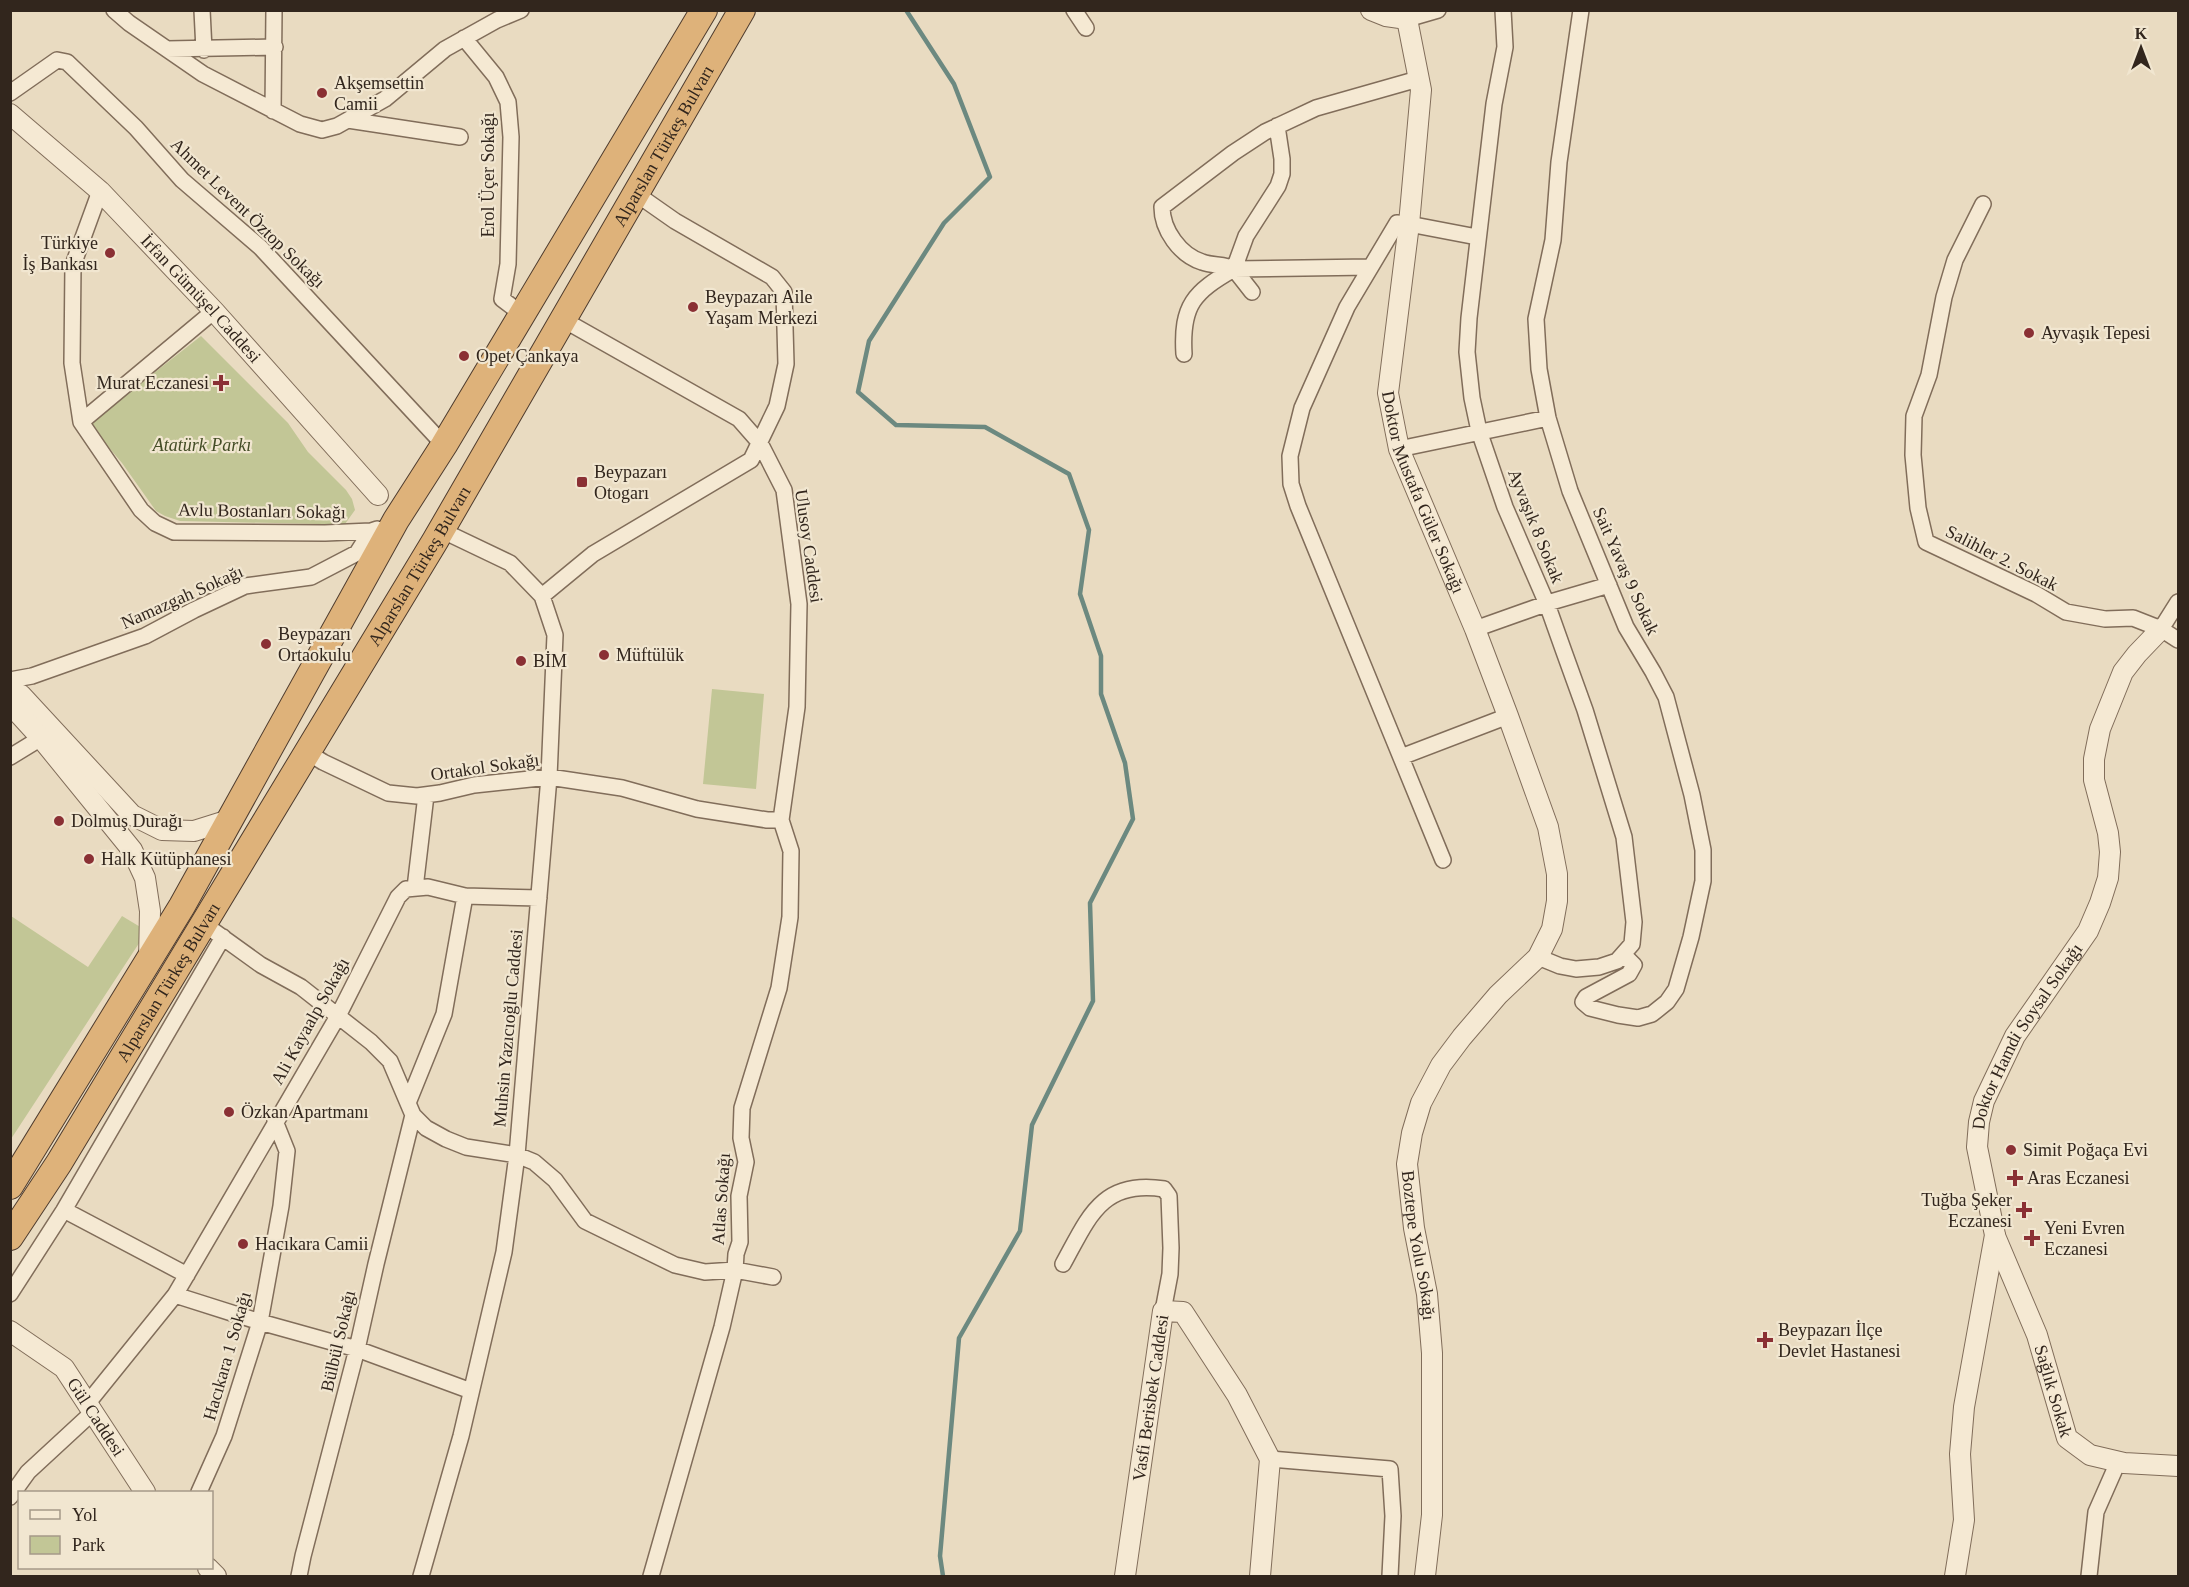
<svg xmlns="http://www.w3.org/2000/svg" width="2189" height="1587" viewBox="0 0 2189 1587" font-family="Georgia,serif">
	<rect width="100%" height="100%" fill="#e9dbc1"/>
	<path fill="#c2c696" d="M 201,336 L 288,423 L 308,452 L 346,490 L 352,499 L 355,510 L 345,524 L 324,526 L 319,524 L 180,521 L 165,516 L 156,511 L 122,463 L 89,424 Z
		M 712,689 L 764,694 L 756,789 L 703,784 Z
		M 11,916 L 88,967 L 122,916 L 147,931 L 11,1139 Z"/>
	<g fill="none" stroke-linecap="round" stroke-linejoin="round">
		<path stroke="#6c8980" stroke-width="4.5" d="M 906,10 L 954,84 L 990,177 L 944,223 L 869,341 L 858,392 L 896,425 L 985,427 L 1069,474 L 1089,530 L 1080,594 L 1101,656 L 1101,694 L 1125,763 L 1133,819 L 1090,903 L 1093,1001 L 1032,1125 L 1020,1231 L 959,1338 L 940,1556 L 943,1576"/>
		<defs>
			<path id="minor" d="M 114,10 L 129,23 L 203,74 L 300,124 L 322,130 L 337,126 L 385,99 L 445,49 L 497,20 L 521,10
				M 202,10 L 204,50
				M 1074,10 L 1086,28
				M 1406,10 L 1407,19 L 1438,10
				M 1503,10 L 1505,47 L 1494,104 L 1469,318 L 1467,352 L 1472,398 L 1479,431 L 1505,507 L 1547,604 L 1563,649 L 1585,710 L 1624,837 L 1634,922 L 1632,944 L 1617,961 L 1599,967 L 1576,969 L 1560,966 L 1538,957
				M 1581,10 L 1559,162 L 1553,240 L 1536,319 L 1539,369 L 1548,418 L 1570,491 L 1626,627 L 1653,672 L 1666,697 L 1692,795 L 1703,850 L 1703,881 L 1691,937 L 1676,989 L 1667,1002 L 1652,1014 L 1638,1018 L 1618,1015 L 1590,1008 L 1583,1002 L 1586,997 L 1629,974 L 1634,965 L 1623,954
				M 464,38 L 496,77 L 508,102 L 511,137 L 508,264 L 502,299 L 522,314
				M 167,49 L 275,47
				M 10,93 L 57,60 L 67,62 L 136,128 L 182,180 L 261,248 L 444,445
				M 273,111 L 274,10
				M 348,120 L 460,137
				M 100,191 L 73,265 L 72,363 L 81,422 L 141,510 L 155,523 L 174,532 L 325,533 L 371,531
				M 1983,204 L 1955,260 L 1944,297 L 1929,375 L 1914,416 L 1913,455 L 1918,508 L 1926,542 L 2036,594 L 2066,612 L 2105,619 L 2133,618 L 2161,629 L 2178,640
				M 1370,267 L 1234,269 C 1224,264 1213,266 1202,262 C 1180,255 1162,230 1162,207 L 1233,153 L 1265,132 L 1316,108 L 1418,79
				M 1234,269 L 1252,292
				M 562,319 L 739,419 L 760,443 L 784,490 L 799,604 L 797,707 L 781,820 L 791,851 L 790,917 L 779,988 L 742,1108 L 741,1138 L 746,1162 L 739,1196 L 740,1242 L 736,1254 L 735,1270 L 722,1327 L 651,1576
				M 1184,354 C 1181,305 1194,292 1234,269 L 1246,236 L 1278,186 L 1282,174 L 1282,159 L 1277,126
				M 81,422 L 214,311
				M 1399,449 L 1548,418
				M 542,596 L 593,554 L 751,460 L 777,406 L 786,364 L 784,292 L 772,277 L 675,221 L 635,193
				M 1475,629 L 1551,602 L 1609,585
				M 2161,629 L 2178,602
				M 10,680 L 32,676 L 145,636 L 194,610 L 245,586 L 311,577 L 357,553 L 371,531 L 377,529
				M 307,752 L 323,762 L 388,793 L 417,796 L 440,793 L 474,785 L 549,777 L 622,788 L 697,809 L 767,820 L 781,820
				M 10,757 L 41,738
				M 1401,757 L 1508,716
				M 1443,860 L 1298,506 L 1291,484 L 1290,456 L 1302,408 L 1347,307 L 1397,223 L 1409,224 L 1477,237
				M 415,888 L 426,795
				M 204,924 L 261,965 L 301,987 L 371,1042 L 390,1061 L 413,1115 L 426,1128 L 446,1139 L 466,1147 L 517,1155 L 534,1162 L 555,1180 L 585,1221 L 675,1265 L 705,1272 L 735,1270 L 773,1277
				M 408,1103 L 444,1014 L 465,896
				M 1063,1264 C 1088,1219 1101,1179 1164,1189 L 1169,1196 L 1171,1248 L 1170,1274 L 1163,1311
				M 187,1275 L 64,1210 L 223,937
				M 10,1294 L 64,1210
				M 175,1295 L 260,1322 L 357,1349 L 471,1391
				M 87,1404 L 175,1295 L 338,1016 L 398,897 L 406,889 L 428,887 L 465,896 L 539,898
				M 1270,1459 L 1390,1469 L 1393,1516 L 1390,1576
				M 199,1492 L 224,1436 L 260,1322 L 281,1206 L 287,1151 L 275,1121
				M 10,1497 L 28,1472 L 93,1412
				M 299,1576 L 303,1556 L 357,1349 L 376,1264 L 413,1115
				M 421,1576 L 461,1436 L 504,1252 L 517,1155 L 549,777 L 555,635 L 542,596 L 510,563 L 441,530
				M 2089,1576 L 2096,1512 L 2118,1462"/>
			<g id="tertiary">
				<path id="s1" d="M 1371,10 L 1386,16 L 1407,19 L 1421,90 L 1409,224 L 1388,393 L 1399,449 L 1475,629 L 1508,716 L 1548,827 L 1557,874 L 1557,901 L 1552,929 L 1538,957 L 1498,995 L 1462,1037 L 1441,1065 L 1421,1103 L 1412,1133 L 1407,1164 L 1414,1228 L 1427,1294 L 1432,1353 L 1432,1515 L 1425,1576"/>
				<path id="s2" d="M 10,114 L 100,191 L 214,311 L 378,495"/>
				<path d="M 10,692 L 21,695 L 132,815 L 162,830 L 194,831 L 229,820"/>
				<path d="M 10,704 L 41,738 L 132,850 L 145,878 L 150,911 L 149,960"/>
				<path id="s3" d="M 1995,1236 L 2037,1335 L 2067,1438 L 2090,1455 L 2124,1463 L 2178,1466"/>
				<path id="s4" d="M 10,1331 L 64,1368 L 145,1492"/>
				<path d="M 208,1568 L 216,1576"/>
				<path id="s5" d="M 1125,1576 L 1163,1311 L 1183,1312 L 1237,1395 L 1270,1459 L 1260,1576"/>
				<path id="s6" d="M 1955,1576 L 1964,1520 L 1960,1454 L 1964,1407 L 1995,1235 L 1977,1147 L 1979,1122 L 1984,1101 L 2015,1036 L 2088,931 L 2100,903 L 2108,878 L 2110,852 L 2108,833 L 2094,780 L 2094,759 L 2100,729 L 2123,672 L 2137,654 L 2161,629"/>
			</g>
			<g id="trunk">
				<path d="M 10,1186 L 182,906 L 396,520 L 444,445 L 704,10"/>
				<path id="s7" d="M 10,1237 L 59,1163 L 435,541 L 742,10"/>
			</g>
		</defs>
		<use href="#minor" stroke="#816d5a" stroke-width="18"/>
		<use href="#tertiary" stroke="#816d5a" stroke-width="22"/>
		<use href="#trunk" stroke="#4f3c2e" stroke-width="28"/>
		<use href="#minor" stroke="#f5e9d3" stroke-width="15"/>
		<use href="#tertiary" stroke="#f5e9d3" stroke-width="20"/>
		<use href="#trunk" stroke="#deb27a" stroke-width="26"/>
	</g>
	<g fill="#8a3034" stroke="#f1e6d0" stroke-width="2">
		<circle cx="322" cy="93" r="6"/>
		<circle cx="110" cy="253" r="6"/>
		<circle cx="693" cy="307" r="6"/>
		<circle cx="2029" cy="333" r="6"/>
		<circle cx="464" cy="356" r="6"/>
		<path d="M218 374h6v6h6v6h-6v6h-6v-6h-6v-6h6z"/>
		<rect x="576" y="476" width="12" height="12" rx="3"/>
		<circle cx="266" cy="644" r="6"/>
		<circle cx="604" cy="655" r="6"/>
		<circle cx="521" cy="661" r="6"/>
		<circle cx="59" cy="821" r="6"/>
		<circle cx="89" cy="859" r="6"/>
		<circle cx="229" cy="1112" r="6"/>
		<circle cx="2011" cy="1150" r="6"/>
		<path d="M2012 1169h6v6h6v6h-6v6h-6v-6h-6v-6h6z"/>
		<path d="M2021 1201h6v6h6v6h-6v6h-6v-6h-6v-6h6z"/>
		<path d="M2029 1229h6v6h6v6h-6v6h-6v-6h-6v-6h6z"/>
		<circle cx="243" cy="1244" r="6"/>
		<path d="M1762 1331h6v6h6v6h-6v6h-6v-6h-6v-6h6z"/>
	</g>
	<g text-anchor="middle" stroke-width="4.5" stroke-linejoin="round" paint-order="stroke">
		<g font-size="18" fill="#32261d" stroke="#f1e6d0" text-anchor="start">
			<text x="334" y="89">Akşemsettin<tspan x="334" dy="21">Camii</tspan></text>
			<text x="98" y="249" text-anchor="end">Türkiye<tspan x="98" dy="21">İş Bankası</tspan></text>
			<text x="705" y="303">Beypazarı Aile<tspan x="705" dy="21">Yaşam Merkezi</tspan></text>
			<text x="2041" y="339">Ayvaşık Tepesi</text>
			<text x="476" y="362">Opet Çankaya</text>
			<text x="209" y="389" text-anchor="end">Murat Eczanesi</text>
			<text x="594" y="478">Beypazarı<tspan x="594" dy="21">Otogarı</tspan></text>
			<text x="278" y="640">Beypazarı<tspan x="278" dy="21">Ortaokulu</tspan></text>
			<text x="616" y="661">Müftülük</text>
			<text x="533" y="667">BİM</text>
			<text x="71" y="827">Dolmuş Durağı</text>
			<text x="101" y="865">Halk Kütüphanesi</text>
			<text x="241" y="1118">Özkan Apartmanı</text>
			<text x="2023" y="1156">Simit Poğaça Evi</text>
			<text x="2027" y="1184">Aras Eczanesi</text>
			<text x="2012" y="1206" text-anchor="end">Tuğba Şeker<tspan x="2012" dy="21">Eczanesi</tspan></text>
			<text x="2044" y="1234">Yeni Evren<tspan x="2044" dy="21">Eczanesi</tspan></text>
			<text x="255" y="1250">Hacıkara Camii</text>
			<text x="1778" y="1336">Beypazarı İlçe<tspan x="1778" dy="21">Devlet Hastanesi</tspan></text>
		</g>
		<g font-size="18" fill="#32261d" stroke="#f1e6d0">
			<text dy="6" stroke="none"><textPath href="#s7" startOffset="1272">Alparslan Türkeş Bulvarı</textPath></text>
			<text transform="translate(488 175) rotate(-90)" y="6">Erol Üçer Sokağı</text>
			<text transform="translate(248 213) rotate(44)" y="6">Ahmet Levent Öztop Sokağı</text>
			<text dy="6" stroke="none"><textPath href="#s2" startOffset="266">İrfan Gümüşel Caddesi</textPath></text>
			<text dy="6" stroke="none"><textPath href="#s1" startOffset="520">Doktor Mustafa Güler Sokağı</textPath></text>
			<text transform="translate(262 511) rotate(1)" y="6">Avlu Bostanları Sokağı</text>
			<text transform="translate(1536 526) rotate(68)" y="6">Ayvaşık 8 Sokak</text>
			<text transform="translate(809 546) rotate(82)" y="6">Ulusoy Caddesi</text>
			<text transform="translate(2002 558) rotate(27)" y="6">Salihler 2. Sokak</text>
			<text dy="6" stroke="none"><textPath href="#s7" startOffset="786">Alparslan Türkeş Bulvarı</textPath></text>
			<text transform="translate(1626 571) rotate(66)" y="6">Sait Yavaş 9 Sokak</text>
			<text transform="translate(182 597) rotate(-24)" y="6">Namazgah Sokağı</text>
			<text transform="translate(485 767) rotate(-8)" y="6">Ortakol Sokağı</text>
			<text dy="6" stroke="none"><textPath href="#s7" startOffset="300">Alparslan Türkeş Bulvarı</textPath></text>
			<text transform="translate(310 1021) rotate(-61)" y="6">Ali Kayaalp Sokağı</text>
			<text transform="translate(508 1028) rotate(-85)" y="6">Muhsin Yazıcıoğlu Caddesi</text>
			<text dy="6" stroke="none"><textPath href="#s6" startOffset="558">Doktor Hamdi Soysal Sokağı</textPath></text>
			<text transform="translate(721 1199) rotate(-86)" y="6">Atlas Sokağı</text>
			<text dy="6" stroke="none"><textPath href="#s1" startOffset="1346">Boztepe Yolu Sokağı</textPath></text>
			<text transform="translate(338 1341) rotate(-77)" y="6">Bülbül Sokağı</text>
			<text transform="translate(227 1356) rotate(-74)" y="6">Hacıkara 1 Sokağı</text>
			<text dy="6" stroke="none"><textPath href="#s3" startOffset="166">Sağlık Sokak</textPath></text>
			<text dy="6" stroke="none"><textPath href="#s5" startOffset="180">Vasfi Berisbek Caddesi</textPath></text>
			<text dy="6" stroke="none"><textPath href="#s4" startOffset="124">Gül Caddesi</textPath></text>
		</g>
		<g font-size="18" font-style="italic" fill="#444d26" stroke="#f1e6d0">
			<text x="202" y="451">Atatürk Parkı</text>
		</g>
	</g>
	<rect width="2189" height="1587" fill="none" stroke="#32261d" stroke-width="24"/>
	<rect x="18" y="1491" width="195" height="78" fill="#f1e6d0" stroke="#a59988" stroke-width="1.5"/>
	<rect x="30" y="1510" width="30" height="9" fill="#f5e9d3" stroke="#a59988" stroke-width="1.5"/>
	<text x="72" y="1521" font-size="18" fill="#32261d">Yol</text>
	<rect x="30" y="1536" width="30" height="18" fill="#c2c696" stroke="#a59988" stroke-width="1.5"/>
	<text x="72" y="1551" font-size="18" fill="#32261d">Park</text>
	<g transform="translate(2141 48)" stroke="#f1e6d0" stroke-width="4.5" paint-order="stroke">
	<path d="M0-4.5L10 22L0 15L-10 22Z" fill="#32261d"/>
	<text y="-9" font-size="16" font-weight="bold" text-anchor="middle" fill="#32261d">K</text>
	</g>
</svg>
